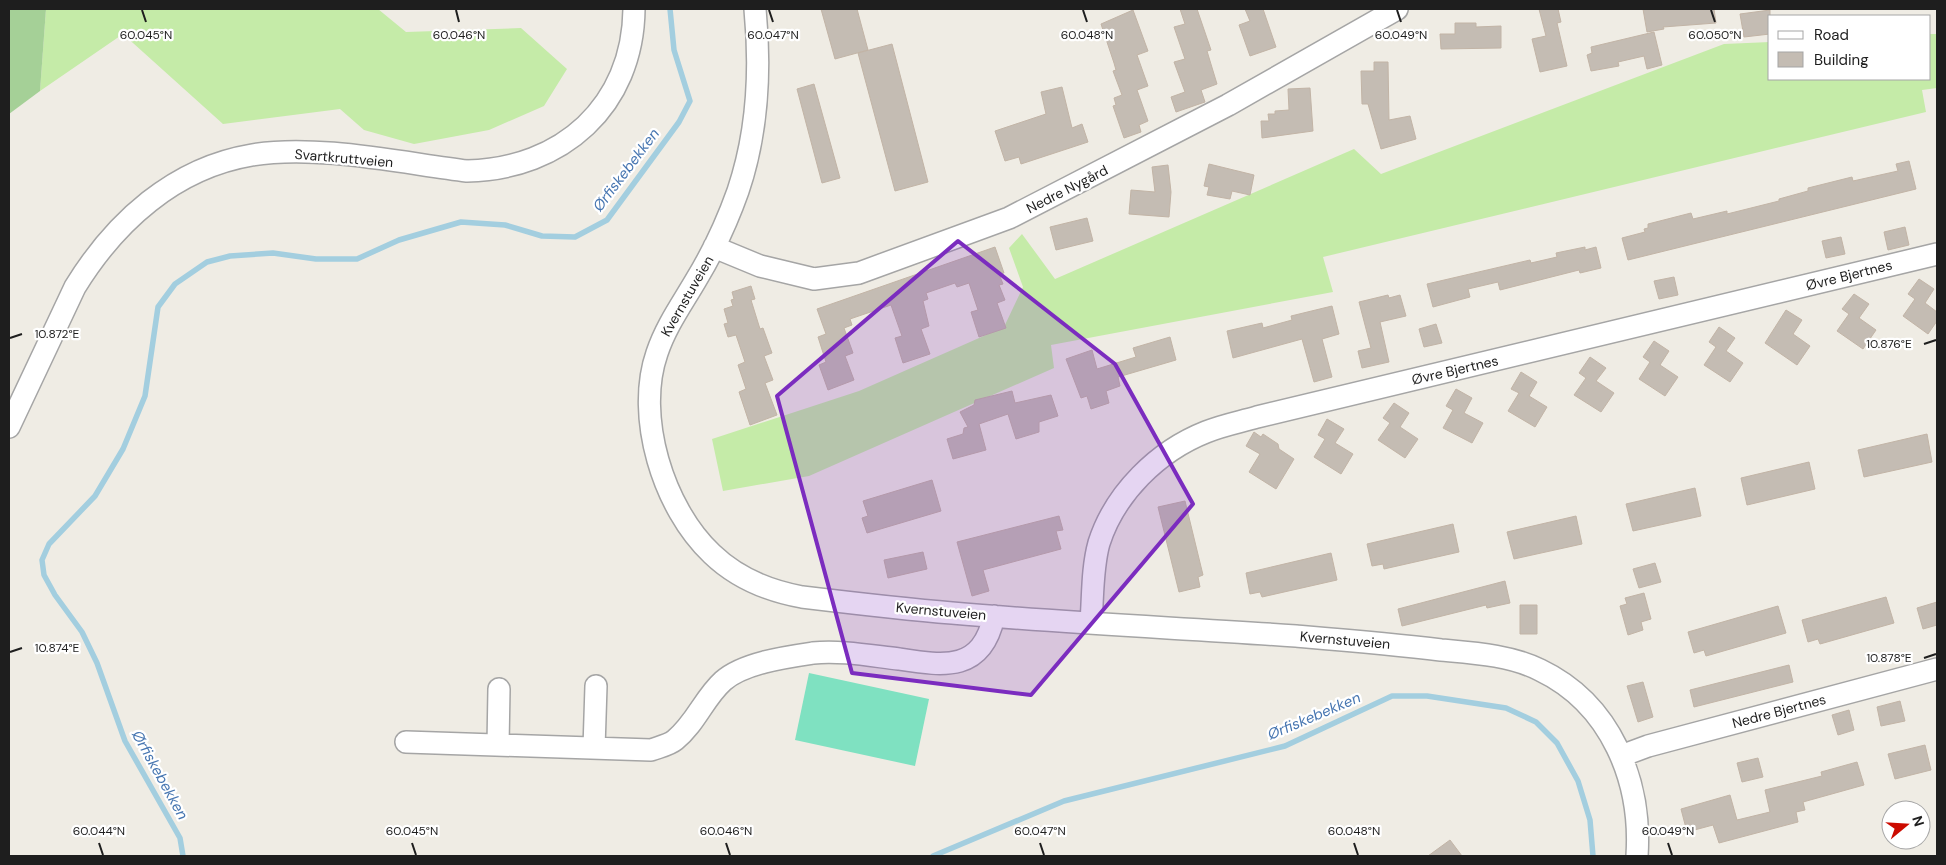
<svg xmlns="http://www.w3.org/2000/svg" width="1946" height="865" viewBox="0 0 1946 865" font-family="'DM Sans',sans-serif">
	<rect width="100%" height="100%" fill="#efece4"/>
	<path fill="#c5eba8" d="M 46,9 L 378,9 L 406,32 L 521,28 L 567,69 L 544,106 L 489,130 L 414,144 L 364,130 L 340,109 L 223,124 L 123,34 L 40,91 Z
		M 1930,34 L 1937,34 L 1937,88 L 1922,90 L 1926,112 L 1323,257 L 1333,292 L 1051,345 L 1054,368 L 809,476 L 723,491 L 712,439 L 859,391 L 1004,327 L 1023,287 L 1009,248 L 1022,234 L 1055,279 L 1354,149 L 1381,174 L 1724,44 L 1770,42 L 1770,79 L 1930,79 Z"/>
	<path fill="#a5d097" d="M 9,9 L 46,9 L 40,91 L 9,114 Z"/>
	<path fill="#7fe1c1" d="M 809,673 L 929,699 L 915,766 L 795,740 Z"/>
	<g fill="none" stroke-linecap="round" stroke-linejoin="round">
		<path stroke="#a3cedf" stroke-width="5.5" d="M 183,856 L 180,838 L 125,741 L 97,663 L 82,632 L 55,595 L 44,575 L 42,560 L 49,544 L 95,496 L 123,449 L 145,396 L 158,307 L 175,284 L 207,262 L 230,256 L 273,253 L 316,259 L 357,259 L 399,240 L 461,222 L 505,225 L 542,236 L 575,237 L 607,220 L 679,122 L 690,101 L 674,50 L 670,9
			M 933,856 L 1064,801 L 1285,746 L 1392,696 L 1427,696 L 1506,708 L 1536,722 L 1557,743 L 1578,781 L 1590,820 L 1593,856"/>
	</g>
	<path fill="#c4bcb3" stroke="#c2b4a6" d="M 821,9 L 857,9 L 868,50 L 835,59 Z
		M 1180,9 L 1197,9 L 1211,50 L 1207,51 L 1217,84 L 1201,90 L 1205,102 L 1176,112 L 1171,97 L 1185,92 L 1174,62 L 1185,59 L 1174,27 L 1185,24 Z
		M 1245,9 L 1263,9 L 1276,47 L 1250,56 L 1239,25 L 1250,21 Z
		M 1539,9 L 1558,9 L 1561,22 L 1557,23 L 1567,66 L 1540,72 L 1532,39 L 1546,36 Z
		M 1643,9 L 1714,9 L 1716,23 L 1663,27 L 1664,29 L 1647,32 Z
		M 1133,10 L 1148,51 L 1137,55 L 1148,86 L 1137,90 L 1148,121 L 1139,125 L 1141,132 L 1124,138 L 1113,106 L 1116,105 L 1114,98 L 1122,95 L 1113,71 L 1116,70 L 1114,63 L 1101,24 Z
		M 1770,10 L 1770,34 L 1744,37 L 1740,14 Z
		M 1455,23 L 1476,23 L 1476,27 L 1501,26 L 1501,48 L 1441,49 L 1440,34 L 1455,34 Z
		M 1654,32 L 1662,65 L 1647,69 L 1644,56 L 1618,62 L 1619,66 L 1591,71 L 1587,55 L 1592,53 L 1591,47 Z
		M 892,44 L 928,182 L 895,191 L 858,53 Z
		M 1374,62 L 1388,62 L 1389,120 L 1410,116 L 1416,139 L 1381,149 L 1368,104 L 1362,104 L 1361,71 L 1374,71 Z
		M 814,84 L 840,178 L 822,183 L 797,89 Z
		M 1062,87 L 1072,128 L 1082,124 L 1088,142 L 1021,164 L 1019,157 L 1005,161 L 995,131 L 1046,114 L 1041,92 Z
		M 1310,88 L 1313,131 L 1262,138 L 1261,121 L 1269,121 L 1268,114 L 1275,114 L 1275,111 L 1289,110 L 1288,89 Z
		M 1909,161 L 1916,189 L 1628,260 L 1622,238 L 1645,232 L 1644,229 L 1648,228 L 1648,224 L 1691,213 L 1693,219 L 1727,211 L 1727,214 L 1779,201 L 1779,199 L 1808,191 L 1808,188 L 1852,177 L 1853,181 L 1898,171 L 1896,164 Z
		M 1209,164 L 1254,175 L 1250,195 L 1232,191 L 1230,199 L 1207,195 L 1209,187 L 1204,186 Z
		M 1168,165 L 1171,192 L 1169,217 L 1129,214 L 1131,190 L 1155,192 L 1152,167 Z
		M 1087,218 L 1093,241 L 1056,250 L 1050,227 Z
		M 1905,227 L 1909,245 L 1888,250 L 1884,232 Z
		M 1841,237 L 1845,254 L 1826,258 L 1822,241 Z
		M 995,247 L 1004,273 L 999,274 L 1003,284 L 999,285 L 1005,300 L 997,303 L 1006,328 L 979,337 L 971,312 L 978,310 L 969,283 L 957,287 L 955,283 L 926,293 L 928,299 L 923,301 L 929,326 L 921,329 L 930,354 L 903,363 L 895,338 L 902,336 L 891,305 L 850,319 L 852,325 L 844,328 L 853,353 L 845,356 L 854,380 L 828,390 L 819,365 L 826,362 L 818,337 L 826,334 L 817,309 Z
		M 1585,247 L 1585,250 L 1596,247 L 1601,268 L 1580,273 L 1579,270 L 1500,290 L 1498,282 L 1468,289 L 1470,297 L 1433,307 L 1427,284 L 1530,260 L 1531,263 L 1557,257 L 1556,253 Z
		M 1674,277 L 1678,295 L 1659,299 L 1654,281 Z
		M 1919,279 L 1934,289 L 1925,303 L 1937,312 L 1937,321 L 1928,334 L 1903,316 L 1915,299 L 1908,294 Z
		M 751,286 L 755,299 L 751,300 L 760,329 L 763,328 L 772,353 L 764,356 L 773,380 L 765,383 L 777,415 L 750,425 L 739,392 L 746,389 L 738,365 L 745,362 L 736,335 L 728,337 L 724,324 L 728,323 L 724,309 L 733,306 L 731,300 L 734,299 L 732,292 Z
		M 1854,294 L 1869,304 L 1859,318 L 1876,330 L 1863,349 L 1837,331 L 1849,314 L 1842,309 Z
		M 1388,295 L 1389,298 L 1400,295 L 1406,316 L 1380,322 L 1389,362 L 1362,368 L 1358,351 L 1371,348 L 1359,302 Z
		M 1332,306 L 1339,334 L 1322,339 L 1332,377 L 1314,382 L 1302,339 L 1233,358 L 1227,331 L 1262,323 L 1263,328 L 1292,320 L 1291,316 Z
		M 1786,310 L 1802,320 L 1793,334 L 1810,346 L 1797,365 L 1765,343 Z
		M 1436,324 L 1442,343 L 1424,347 L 1419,329 Z
		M 1719,327 L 1735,338 L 1726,351 L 1743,363 L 1730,382 L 1704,365 L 1716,347 L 1709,342 Z
		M 1170,337 L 1176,360 L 1118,377 L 1120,386 L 1106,391 L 1109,403 L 1091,409 L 1087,396 L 1081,398 L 1066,359 L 1092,350 L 1097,369 L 1136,357 L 1133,348 Z
		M 1654,341 L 1669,351 L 1660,365 L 1678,377 L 1665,396 L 1639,379 L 1650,362 L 1643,357 Z
		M 1590,357 L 1606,368 L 1596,381 L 1614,393 L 1601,412 L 1574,395 L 1586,378 L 1579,373 Z
		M 1521,372 L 1537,382 L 1529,396 L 1547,407 L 1535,427 L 1508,411 L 1519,393 L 1511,389 Z
		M 1456,389 L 1472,398 L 1464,413 L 1483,423 L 1472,443 L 1443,428 L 1453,410 L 1446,406 Z
		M 1012,391 L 1015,403 L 1051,395 L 1058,416 L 1039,422 L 1039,432 L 1016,439 L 1008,414 L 979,424 L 986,450 L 953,459 L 947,439 L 963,434 L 964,428 L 968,427 L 960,412 L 974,405 L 975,400 Z
		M 1394,403 L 1409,413 L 1400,427 L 1418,439 L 1405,458 L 1378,440 L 1390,423 L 1383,418 Z
		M 1327,419 L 1344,429 L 1335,443 L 1353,454 L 1341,474 L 1314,457 L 1325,439 L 1318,435 Z
		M 1254,432 L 1261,437 L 1263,434 L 1278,444 L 1279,449 L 1294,459 L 1276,489 L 1249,472 L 1260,454 L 1246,446 Z
		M 1927,434 L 1932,462 L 1864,477 L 1858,450 Z
		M 1809,462 L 1815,489 L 1747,505 L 1741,478 Z
		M 932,480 L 941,511 L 867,533 L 862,518 L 868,516 L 863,501 Z
		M 1695,488 L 1701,516 L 1633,531 L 1626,504 Z
		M 1185,501 L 1203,575 L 1198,577 L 1200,587 L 1179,592 L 1158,507 Z
		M 1059,516 L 1063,530 L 1056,531 L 1061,549 L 983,570 L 989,591 L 972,596 L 957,542 Z
		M 1576,516 L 1582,544 L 1514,559 L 1507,532 Z
		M 1453,524 L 1459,552 L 1384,569 L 1383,564 L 1372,566 L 1367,544 Z
		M 923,552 L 927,569 L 888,578 L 884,560 Z
		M 1331,553 L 1337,580 L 1262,597 L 1260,592 L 1250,594 L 1246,573 Z
		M 1655,563 L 1661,582 L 1639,588 L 1633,569 Z
		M 1505,581 L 1510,603 L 1487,608 L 1486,605 L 1402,626 L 1398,609 Z
		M 1644,593 L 1651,619 L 1641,622 L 1643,630 L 1628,635 L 1620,606 L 1627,604 L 1625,598 Z
		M 1886,597 L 1894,623 L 1820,644 L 1818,639 L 1808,642 L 1802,620 Z
		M 1937,602 L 1937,625 L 1923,629 L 1917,608 Z
		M 1520,605 L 1537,605 L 1537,634 L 1520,634 Z
		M 1778,606 L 1786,633 L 1706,656 L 1704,650 L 1694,653 L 1688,632 Z
		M 1789,665 L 1793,682 L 1694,707 L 1690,690 Z
		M 1643,682 L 1653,717 L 1638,722 L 1627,686 Z
		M 1900,701 L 1905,721 L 1881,726 L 1877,707 Z
		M 1849,710 L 1854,730 L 1838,735 L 1832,715 Z
		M 1925,745 L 1931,770 L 1895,779 L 1888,754 Z
		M 1758,758 L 1763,777 L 1742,782 L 1737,763 Z
		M 1857,762 L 1864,785 L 1803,802 L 1805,810 L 1796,812 L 1798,822 L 1719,843 L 1713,825 L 1687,832 L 1681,809 L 1730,795 L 1737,820 L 1770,812 L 1765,790 L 1822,776 L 1821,772 Z
		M 1450,840 L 1462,856 L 1428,856 Z"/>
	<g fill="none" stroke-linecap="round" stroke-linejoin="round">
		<defs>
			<path id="minor" d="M 755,9 C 761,71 758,132 738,191 C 727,222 713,252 696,280 C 682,304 666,326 657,353 C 635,416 663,508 712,554 C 737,578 769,591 802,597 C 852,603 902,609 952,613 C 1066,623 1181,628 1296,636 C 1344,640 1393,644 1441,650 C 1474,653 1510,655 1540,670 C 1611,704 1642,781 1637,856
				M 714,247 L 760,266 L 814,279 L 859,273 L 1009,218 L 1228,105 L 1397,9
				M 9,427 L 75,287 C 115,222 174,168 252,155 C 316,144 402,163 467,171 C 562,169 633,106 634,9
				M 1091,622 C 1093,596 1092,568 1099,543 C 1115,493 1158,451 1206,432 C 1223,425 1240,422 1257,417 L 1937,254
				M 406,742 L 651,750 C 659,747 669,745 675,740 C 696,723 704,698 723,681 C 743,663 786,657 813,653 C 840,650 872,656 899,659 C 945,666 982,672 994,616
				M 498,745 L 499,689
				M 594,748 L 596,686
				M 1621,756 L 1648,746 L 1937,669"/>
		</defs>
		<use href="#minor" stroke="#a5a5a5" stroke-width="24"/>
		<use href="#minor" stroke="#fff" stroke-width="21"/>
	</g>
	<path fill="#7b2cbf" fill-opacity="0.2" stroke="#7b2cbf" stroke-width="4" stroke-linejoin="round" d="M 958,241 L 1115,364 L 1193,504 L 1031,695 L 852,673 L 777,396 Z"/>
	<path fill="none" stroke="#1e1e1e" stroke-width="2" d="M 142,10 L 146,22M 456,10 L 459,22M 769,10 L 773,22M 1083,10 L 1087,22M 1397,10 L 1401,22M 1711,10 L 1715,22M 10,338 L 22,334M 1924,344 L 1936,340M 10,652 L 22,648M 1924,658 L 1936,654M 99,843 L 103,855M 412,843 L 416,855M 726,843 L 730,855M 1040,843 L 1044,855M 1354,843 L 1358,855M 1668,843 L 1672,855"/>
	<g text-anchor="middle" stroke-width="4.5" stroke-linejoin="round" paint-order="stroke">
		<g font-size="14" fill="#1e1e1e" stroke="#fff">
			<text transform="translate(344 158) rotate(5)" y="5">Svartkruttveien</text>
			<text transform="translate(1067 189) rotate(-27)" y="5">Nedre Nygård</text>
			<text transform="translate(1849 275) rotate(-14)" y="5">Øvre Bjertnes</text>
			<text transform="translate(687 296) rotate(-60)" y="5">Kvernstuveien</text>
			<text transform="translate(1455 370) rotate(-13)" y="5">Øvre Bjertnes</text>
			<text transform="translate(941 611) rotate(5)" y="5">Kvernstuveien</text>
			<text transform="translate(1345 640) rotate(5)" y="5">Kvernstuveien</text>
			<text transform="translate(1779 711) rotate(-15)" y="5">Nedre Bjertnes</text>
		</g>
		<g font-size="15" font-style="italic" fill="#4776b1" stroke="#fff">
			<text transform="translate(626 170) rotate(-53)" y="5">Ørfiskebekken</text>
			<text transform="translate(1314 716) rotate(-23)" y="5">Ørfiskebekken</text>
			<text transform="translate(160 775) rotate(61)" y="5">Ørfiskebekken</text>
		</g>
	</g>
	<g font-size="12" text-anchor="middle" fill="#1e1e1e" stroke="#fff" stroke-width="4.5" stroke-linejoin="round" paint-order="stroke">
		<text x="146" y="39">60.045°N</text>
		<text x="459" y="39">60.046°N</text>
		<text x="773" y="39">60.047°N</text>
		<text x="1087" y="39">60.048°N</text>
		<text x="1401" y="39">60.049°N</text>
		<text x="1715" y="39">60.050°N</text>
		<text x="57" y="338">10.872°E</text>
		<text x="1889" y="348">10.876°E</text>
		<text x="57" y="652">10.874°E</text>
		<text x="1889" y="662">10.878°E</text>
		<text x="99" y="835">60.044°N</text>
		<text x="412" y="835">60.045°N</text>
		<text x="726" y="835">60.046°N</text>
		<text x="1040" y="835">60.047°N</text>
		<text x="1354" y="835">60.048°N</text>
		<text x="1668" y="835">60.049°N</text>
	</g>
	<rect width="1946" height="865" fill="none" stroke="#1e1e1e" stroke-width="20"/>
	<rect x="1768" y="15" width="162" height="65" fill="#ffffff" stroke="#a5a5a5"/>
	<rect x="1778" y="31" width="25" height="8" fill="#ffffff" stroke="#a5a5a5"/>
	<text x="1814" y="40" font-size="15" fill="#1e1e1e">Road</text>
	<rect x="1778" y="52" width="25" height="15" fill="#c4bcb3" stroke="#a5a5a5"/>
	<text x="1814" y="65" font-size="15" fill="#1e1e1e">Building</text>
	<g transform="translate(1906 825) rotate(72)"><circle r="24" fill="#ffffff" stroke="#a5a5a5"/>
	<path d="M0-4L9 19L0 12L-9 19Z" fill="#cc0b00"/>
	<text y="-8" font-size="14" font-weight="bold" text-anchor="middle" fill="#1e1e1e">N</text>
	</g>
</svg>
